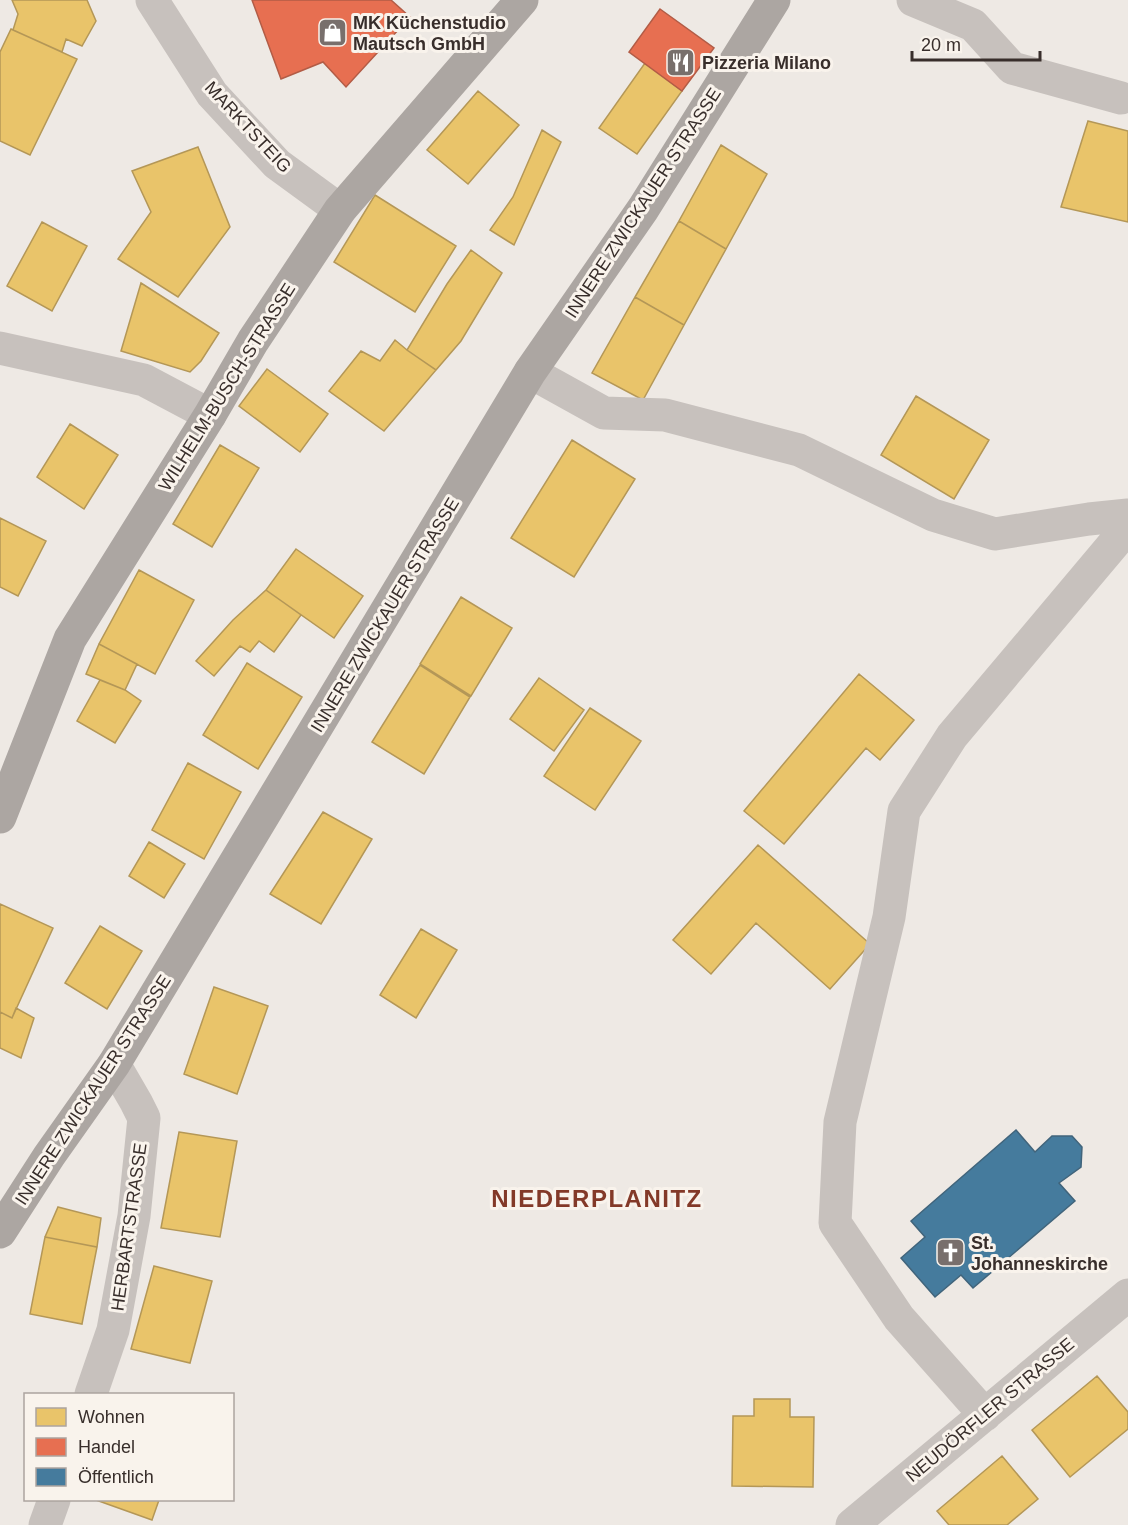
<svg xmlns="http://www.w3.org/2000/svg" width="1128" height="1525" viewBox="0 0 1128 1525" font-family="Helvetica,sans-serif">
	<rect width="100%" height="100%" fill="#eee9e4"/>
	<path fill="#e9c46a" stroke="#b49757" stroke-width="1.5" d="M 12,0 L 87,0 L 96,21 L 82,46 L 66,39 L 62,52 L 13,30 L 18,14 Z
		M 11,29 L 77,59 L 30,155 L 0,141 L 0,52 Z
		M 645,63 L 682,91 L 637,154 L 599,128 Z
		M 478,91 L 519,125 L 468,184 L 427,150 Z
		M 1088,121 L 1128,131 L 1128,222 L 1061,207 Z
		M 542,130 L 561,142 L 514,245 L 490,230 L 513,197 Z
		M 721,145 L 767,174 L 726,249 L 679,221 Z
		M 198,147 L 230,227 L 178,297 L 118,259 L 151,212 L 132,171 Z
		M 375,195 L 456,246 L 415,312 L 334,262 Z
		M 679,221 L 726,249 L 684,325 L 635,297 Z
		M 42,222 L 87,246 L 52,311 L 7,286 Z
		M 471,250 L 502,273 L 461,341 L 436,370 L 407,350 L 447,284 Z
		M 141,283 L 219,333 L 201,361 L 190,372 L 121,351 Z
		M 635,297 L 684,325 L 643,400 L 592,373 Z
		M 395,340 L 407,350 L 436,370 L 384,431 L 329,391 L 361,351 L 380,361 Z
		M 267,369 L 328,414 L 300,452 L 239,406 Z
		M 916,396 L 989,440 L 954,499 L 881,455 Z
		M 70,424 L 118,455 L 84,509 L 37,477 Z
		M 572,440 L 635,479 L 574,577 L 511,538 Z
		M 220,445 L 259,468 L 212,547 L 173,524 Z
		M 0,518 L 46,541 L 18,596 L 0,587 Z
		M 296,549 L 363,596 L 334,638 L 266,590 Z
		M 139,570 L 194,600 L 155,674 L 99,644 Z
		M 266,590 L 301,615 L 274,652 L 259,641 L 250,652 L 240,646 L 214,676 L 196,661 L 233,620 Z
		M 461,597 L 512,628 L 471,696 L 420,664 Z
		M 99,644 L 137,664 L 125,690 L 86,674 Z
		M 247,663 L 302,697 L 258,769 L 203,735 Z
		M 420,665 L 470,697 L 424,774 L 372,742 Z
		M 859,674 L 914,720 L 880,760 L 866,748 L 784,844 L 744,811 Z
		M 539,678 L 584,710 L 554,751 L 510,719 Z
		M 100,680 L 125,690 L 141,701 L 115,743 L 77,721 Z
		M 590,708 L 641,741 L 595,810 L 544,776 Z
		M 188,763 L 241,792 L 204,859 L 152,830 Z
		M 323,812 L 372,839 L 321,924 L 270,894 Z
		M 149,842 L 185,864 L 164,898 L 129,876 Z
		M 758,845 L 870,944 L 830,989 L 756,923 L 711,974 L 673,940 Z
		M 0,904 L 53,928 L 12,1018 L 0,1012 Z
		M 100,926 L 142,951 L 107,1009 L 65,983 Z
		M 421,929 L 457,950 L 416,1018 L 380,995 Z
		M 214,987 L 268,1006 L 237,1094 L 184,1074 Z
		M 16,1008 L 34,1018 L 21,1058 L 0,1048 L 0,1012 L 12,1018 Z
		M 179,1132 L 237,1141 L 220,1237 L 161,1228 Z
		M 58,1207 L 101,1218 L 97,1247 L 45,1237 Z
		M 45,1237 L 97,1247 L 82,1324 L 30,1314 Z
		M 154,1266 L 212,1281 L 190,1363 L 131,1349 Z
		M 1097,1376 L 1128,1412 L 1128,1429 L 1070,1477 L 1032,1430 Z
		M 754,1399 L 790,1399 L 790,1417 L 814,1417 L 813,1487 L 732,1486 L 733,1416 L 754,1416 Z
		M 1002,1456 L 1038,1499 L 1007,1525 L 949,1525 L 937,1511 Z
		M 96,1500 L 159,1500 L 152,1520 Z"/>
	<path fill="#e76f51" stroke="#b25c46" stroke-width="1.5" d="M 252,0 L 391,0 L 410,17 L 346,87 L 323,62 L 281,79 Z
		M 660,9 L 714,48 L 682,91 L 629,52 Z"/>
	<path fill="#457b9d" stroke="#41647b" stroke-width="1.5" d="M 1016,1130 L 1035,1152 L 1052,1136 L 1072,1136 L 1082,1147 L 1081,1167 L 1059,1183 L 1075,1201 L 973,1288 L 961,1275 L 935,1297 L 901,1258 L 925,1237 L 911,1221 Z"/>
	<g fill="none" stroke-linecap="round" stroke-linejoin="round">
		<path stroke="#c7c1bd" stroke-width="33" d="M 152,0 L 212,94 L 277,164 L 340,210
			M 913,0 L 973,25 L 1012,68 L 1121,98
			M 0,348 L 144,380 L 210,415
			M 530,372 L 604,413 L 665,415 L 799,450 L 933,515 L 995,534 L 1089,519 L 1128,515
			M 91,1394 L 113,1330 L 134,1216 L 144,1118 L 136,1102 L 114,1064
			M 985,1415 L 899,1318 L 835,1223 L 840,1122 L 889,917 L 904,811 L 952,736 L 1128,527
			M 45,1525 L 54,1500
			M 852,1525 L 1128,1295"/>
		<path stroke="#aca6a2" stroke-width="33" d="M 0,817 L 70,639 L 210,415 L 253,341 L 340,210 L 522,0
			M 0,1232 L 49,1156 L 114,1064 L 530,372 L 643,209 L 774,0"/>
	</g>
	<defs>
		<symbol id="shop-square" viewBox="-11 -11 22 22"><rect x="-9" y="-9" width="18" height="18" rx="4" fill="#786f6c" stroke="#f9f3ec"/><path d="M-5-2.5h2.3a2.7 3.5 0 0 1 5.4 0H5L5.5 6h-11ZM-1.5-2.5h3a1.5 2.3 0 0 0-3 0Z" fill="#fff"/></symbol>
		<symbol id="restaurant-square" viewBox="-11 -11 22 22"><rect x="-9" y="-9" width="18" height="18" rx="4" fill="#786f6c" stroke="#f9f3ec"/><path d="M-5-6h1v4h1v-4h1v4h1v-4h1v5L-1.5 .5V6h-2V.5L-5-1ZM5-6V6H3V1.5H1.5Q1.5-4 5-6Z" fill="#fff"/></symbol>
		<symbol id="church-square" viewBox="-11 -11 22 22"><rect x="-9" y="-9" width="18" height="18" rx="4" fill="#786f6c" stroke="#f9f3ec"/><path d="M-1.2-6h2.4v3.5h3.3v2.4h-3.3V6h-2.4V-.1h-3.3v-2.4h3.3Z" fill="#fff"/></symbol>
	</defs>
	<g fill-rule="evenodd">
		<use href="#shop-square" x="316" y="16" width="33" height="33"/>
		<use href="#restaurant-square" x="664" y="46" width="33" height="33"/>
		<use href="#church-square" x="934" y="1236" width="33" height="33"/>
	</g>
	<g text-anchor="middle" stroke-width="6" stroke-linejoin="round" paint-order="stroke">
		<g font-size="18" font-weight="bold" fill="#382e2b" stroke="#f9f3ec" text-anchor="start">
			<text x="353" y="29">MK Küchenstudio<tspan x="353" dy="21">Mautsch GmbH</tspan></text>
			<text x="702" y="69">Pizzeria Milano</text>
			<text x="971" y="1249">St.<tspan x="971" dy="21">Johanneskirche</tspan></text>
		</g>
		<g font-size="18" fill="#382e2b" stroke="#f9f3ec">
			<text transform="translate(248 127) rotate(47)" y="6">MARKTSTEIG</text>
			<text transform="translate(643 203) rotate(-57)" y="6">INNERE ZWICKAUER STRASSE</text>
			<text transform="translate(227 387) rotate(-58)" y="6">WILHELM-BUSCH-STRASSE</text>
			<text transform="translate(385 615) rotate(-59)" y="6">INNERE ZWICKAUER STRASSE</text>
			<text transform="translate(93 1090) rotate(-57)" y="6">INNERE ZWICKAUER STRASSE</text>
			<text transform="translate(129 1227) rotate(-82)" y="6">HERBARTSTRASSE</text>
			<text transform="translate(990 1410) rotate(-40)" y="6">NEUDÖRFLER STRASSE</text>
		</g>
		<g font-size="24" font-weight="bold" letter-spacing="1.5" fill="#833928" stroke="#f9f3ec">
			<text x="597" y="1207">NIEDERPLANITZ</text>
		</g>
	</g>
	<rect x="24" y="1393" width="210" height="108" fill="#f9f3ec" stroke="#aca49f" stroke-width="1.5"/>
	<rect x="36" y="1408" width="30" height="18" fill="#e9c46a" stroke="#aca49f" stroke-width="1.5"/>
	<text x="78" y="1423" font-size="18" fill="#382e2b">Wohnen</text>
	<rect x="36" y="1438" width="30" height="18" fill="#e76f51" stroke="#aca49f" stroke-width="1.5"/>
	<text x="78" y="1453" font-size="18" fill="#382e2b">Handel</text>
	<rect x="36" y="1468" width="30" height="18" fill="#457b9d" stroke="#aca49f" stroke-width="1.5"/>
	<text x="78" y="1483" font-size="18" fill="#382e2b">Öffentlich</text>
	<path d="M912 51v9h128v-9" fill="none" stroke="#382e2b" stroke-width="3"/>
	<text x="921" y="51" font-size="18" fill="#382e2b" stroke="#f9f3ec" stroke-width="4.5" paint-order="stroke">20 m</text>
</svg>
